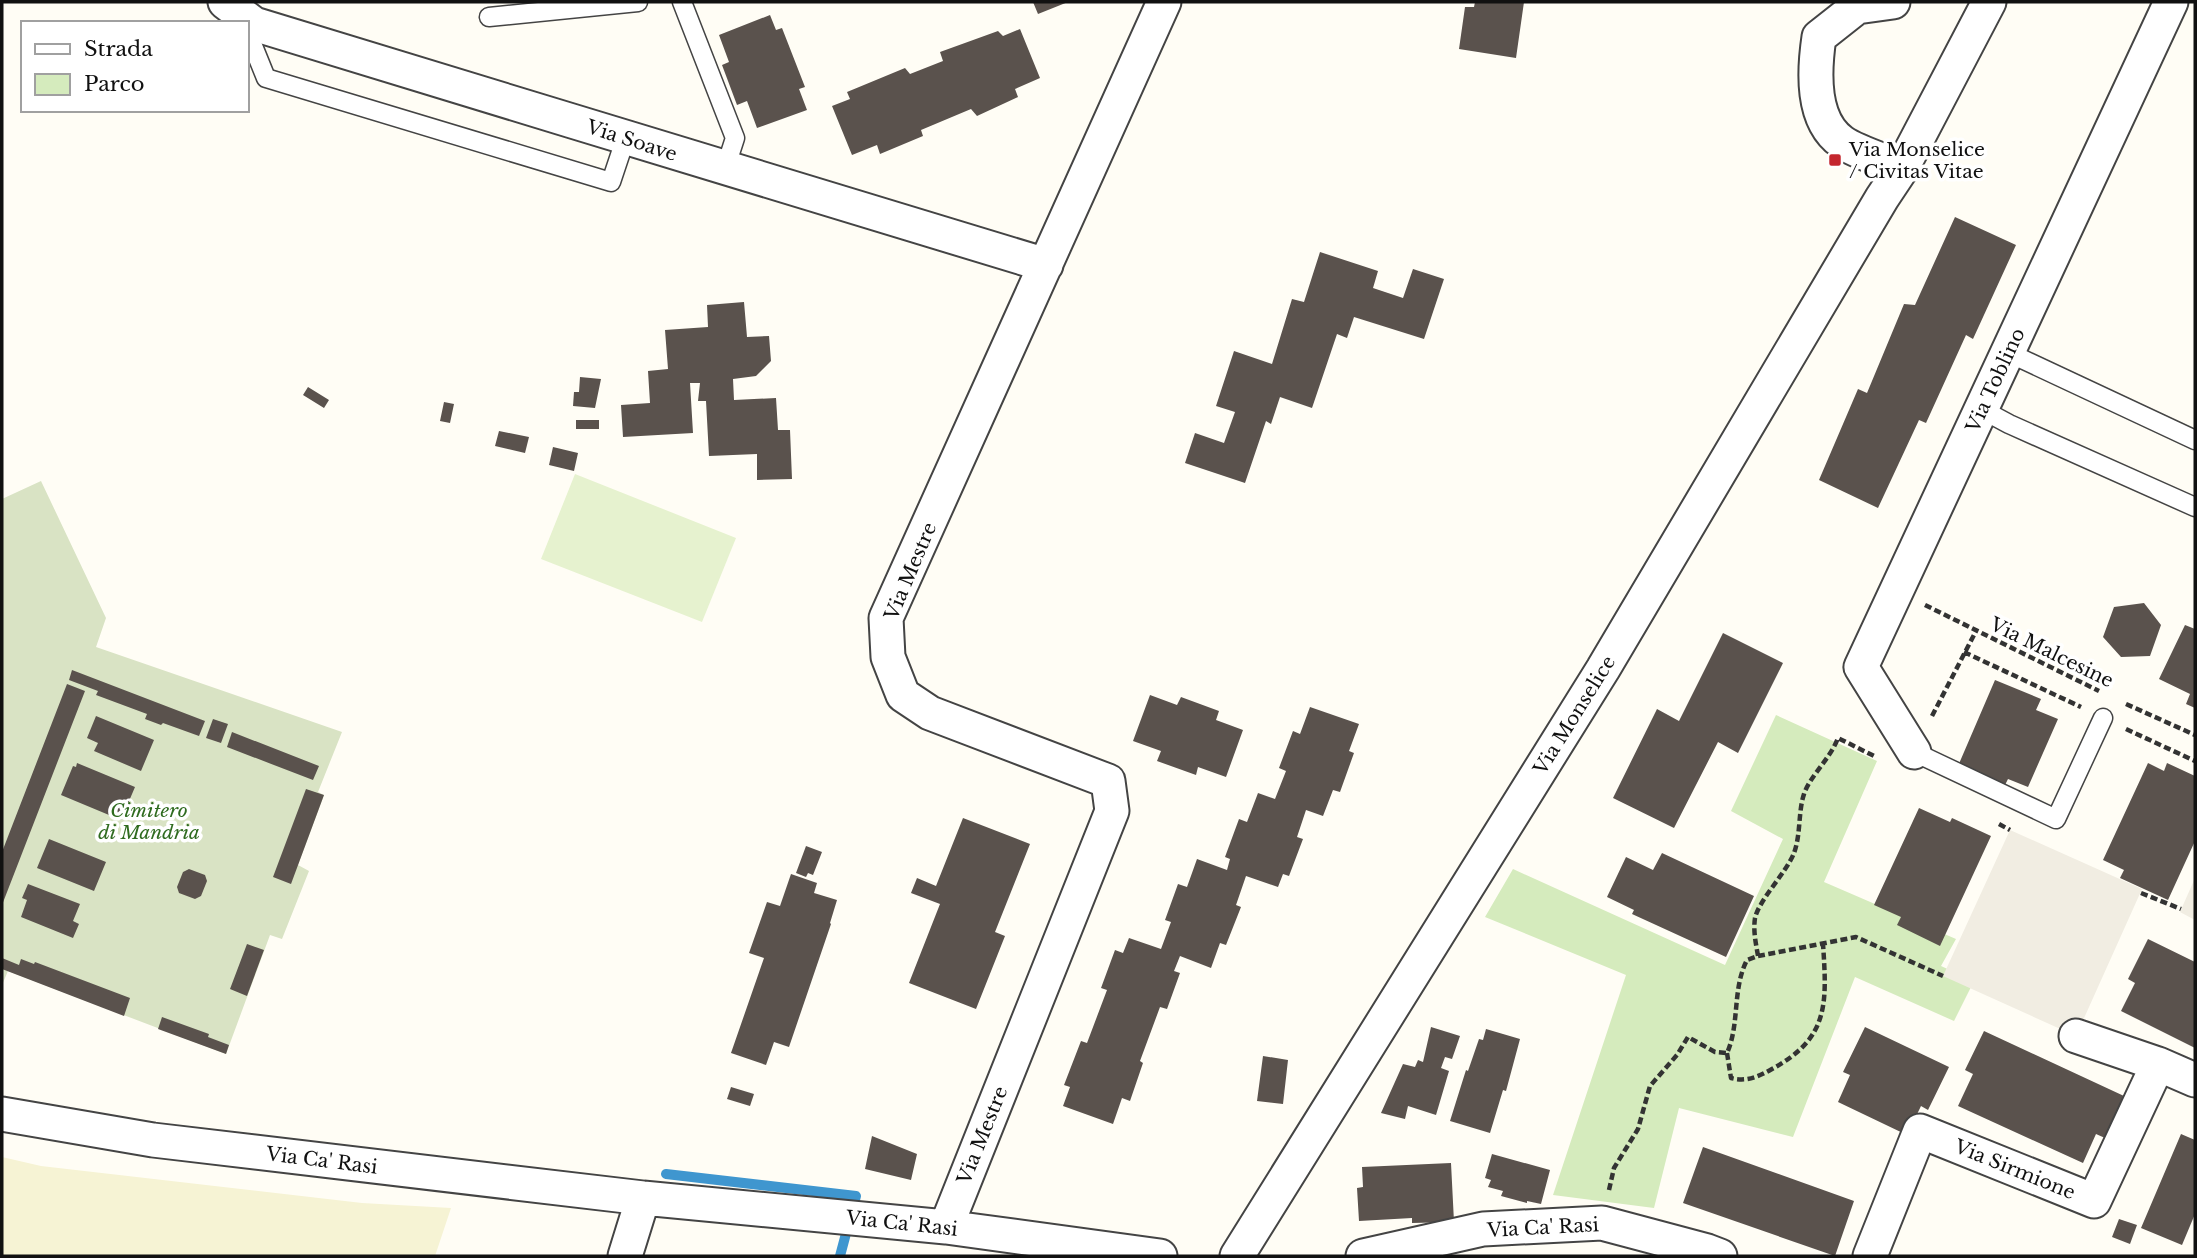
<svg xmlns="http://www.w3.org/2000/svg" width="2197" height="1258" viewBox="0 0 2197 1258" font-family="'Libre Baskerville',serif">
	<rect width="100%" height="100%" fill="#fffdf5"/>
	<path fill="#f6f3d4" d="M 2,1157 L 41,1166 L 362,1203 L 451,1208 L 435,1256 L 2,1256 Z"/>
	<path fill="#d5ebbd" d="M 1776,715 L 1877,761 L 1824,882 L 1956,939 L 1941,966 L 1974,981 L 1954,1021 L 1855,977 L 1793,1137 L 1679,1108 L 1654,1208 L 1553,1195 L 1626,975 L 1485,917 L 1513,869 L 1725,965 L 1783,839 L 1731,811 Z"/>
	<path fill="#d9e3c4" d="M 41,481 L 106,618 L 96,647 L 342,732 L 318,792 L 324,795 L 298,865 L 309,871 L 282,939 L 270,935 L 226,1054 L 8,971 L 2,985 L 2,499 Z"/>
	<path fill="#e6f2cf" d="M 575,474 L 736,538 L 702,622 L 541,559 Z"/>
	<path fill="#f1ede2" d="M 2010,830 L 2142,889 L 2076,1036 L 1943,976 Z
		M 2195,878 L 2195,920 L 2180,912 Z"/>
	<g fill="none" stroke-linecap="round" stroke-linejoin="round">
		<path stroke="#3f96cf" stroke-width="10" d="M 666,1174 L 856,1196 L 840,1256"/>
	</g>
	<path fill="#5a524d" d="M 1033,2 L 1068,2 L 1038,14 Z
		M 1475,2 L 1524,2 L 1516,58 L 1459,49 L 1465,7 L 1474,7 Z
		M 770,15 L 776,30 L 782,28 L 805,87 L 799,89 L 807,110 L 757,128 L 747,101 L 737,105 L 722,65 L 729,62 L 719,35 Z
		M 1020,29 L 1040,78 L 1015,89 L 1018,97 L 977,116 L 971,109 L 921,130 L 923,136 L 880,154 L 877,145 L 852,155 L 832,106 L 850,99 L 847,92 L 905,68 L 910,74 L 943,61 L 940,52 L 998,31 L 1003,36 Z
		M 1955,217 L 2016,245 L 1973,339 L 1966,335 L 1926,423 L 1919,420 L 1878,508 L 1819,480 L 1858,389 L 1867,393 L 1904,304 L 1915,305 Z
		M 1320,252 L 1378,271 L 1373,288 L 1403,298 L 1413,269 L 1444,279 L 1424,339 L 1354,317 L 1347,338 L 1337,334 L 1336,337 L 1312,408 L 1280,397 L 1271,424 L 1266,421 L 1245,483 L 1185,463 L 1195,433 L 1224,443 L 1235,412 L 1216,406 L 1234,351 L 1272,364 L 1292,299 L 1304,302 Z
		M 744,302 L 747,337 L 769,336 L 771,361 L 756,376 L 733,379 L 734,400 L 776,398 L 778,430 L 790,430 L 792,479 L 757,480 L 757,454 L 709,456 L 706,401 L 698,401 L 700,383 L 690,383 L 693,433 L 623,437 L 621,405 L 650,403 L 648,371 L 668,369 L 665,330 L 708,327 L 707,305 Z
		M 580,377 L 601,379 L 595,408 L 573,406 L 574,392 L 579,392 Z
		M 308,387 L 329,400 L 324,408 L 303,395 Z
		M 444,402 L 454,404 L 450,423 L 440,421 Z
		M 576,420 L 599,420 L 599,429 L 576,429 Z
		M 499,431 L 529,437 L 525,453 L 495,446 Z
		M 553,447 L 578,453 L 574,471 L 549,465 Z
		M 2144,603 L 2161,625 L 2150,656 L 2121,657 L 2103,637 L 2114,607 Z
		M 2185,625 L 2195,629 L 2195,708 L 2186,704 L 2190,694 L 2159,679 Z
		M 1723,633 L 1783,663 L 1738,753 L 1718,742 L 1674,828 L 1613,798 L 1657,709 L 1679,721 Z
		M 72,670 L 205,721 L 199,736 L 163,723 L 161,725 L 145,719 L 147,714 L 96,695 L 98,691 L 69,680 Z
		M 1995,680 L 2041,699 L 2036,710 L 2058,719 L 2028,787 L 2008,779 L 2005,785 L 1958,766 Z
		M 67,684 L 85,691 L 2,905 L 2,852 Z
		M 1150,695 L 1177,705 L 1181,697 L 1219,711 L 1216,720 L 1243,730 L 1226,777 L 1198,767 L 1196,775 L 1157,761 L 1161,751 L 1133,741 Z
		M 1310,707 L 1359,724 L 1349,751 L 1354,753 L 1340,792 L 1333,790 L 1323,816 L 1306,810 L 1297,837 L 1303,839 L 1289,876 L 1283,874 L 1278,887 L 1246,876 L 1236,905 L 1241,907 L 1226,945 L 1220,943 L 1211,968 L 1180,956 L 1174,971 L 1180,973 L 1167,1009 L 1160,1007 L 1140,1061 L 1143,1063 L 1130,1101 L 1122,1098 L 1113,1124 L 1063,1106 L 1070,1087 L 1064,1085 L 1081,1041 L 1087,1043 L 1107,990 L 1101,988 L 1115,950 L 1123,953 L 1129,938 L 1161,949 L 1171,922 L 1165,920 L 1178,884 L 1187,887 L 1197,859 L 1227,870 L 1230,859 L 1225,857 L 1239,819 L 1247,822 L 1258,793 L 1275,799 L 1286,771 L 1279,768 L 1293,731 L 1300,734 Z
		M 96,716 L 154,740 L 141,771 L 94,751 L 98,743 L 87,738 Z
		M 213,719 L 228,724 L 221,743 L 206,738 Z
		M 232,732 L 319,766 L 313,780 L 227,747 Z
		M 77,763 L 135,787 L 121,820 L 61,795 L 73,766 L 76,767 Z
		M 2148,763 L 2164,771 L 2167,763 L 2195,776 L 2195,841 L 2168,900 L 2120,878 L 2124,870 L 2103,860 Z
		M 306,789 L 324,795 L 291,884 L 273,877 Z
		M 1919,808 L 1950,822 L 1952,818 L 1991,836 L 1940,946 L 1897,925 L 1901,917 L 1874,905 Z
		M 963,818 L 1030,844 L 995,932 L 1005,936 L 976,1009 L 909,983 L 940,904 L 911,893 L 917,878 L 936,886 Z
		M 49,839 L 106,862 L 94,891 L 37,868 Z
		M 806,846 L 822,852 L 813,875 L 808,873 L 806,877 L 796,873 Z
		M 1662,853 L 1754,896 L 1726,957 L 1632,914 L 1634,910 L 1607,897 L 1626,857 L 1653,870 Z
		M 189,869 L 205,875 L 207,881 L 201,896 L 195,899 L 179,893 L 177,887 L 183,872 Z
		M 791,874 L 817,883 L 814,893 L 837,900 L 830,923 L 831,924 L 789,1047 L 774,1042 L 766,1065 L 731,1053 L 764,958 L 749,953 L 767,902 L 780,906 Z
		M 28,884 L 80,904 L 73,921 L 79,924 L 73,938 L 21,917 L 27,900 L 22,898 Z
		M 2148,939 L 2195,962 L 2195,1048 L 2121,1011 L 2135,983 L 2128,979 Z
		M 247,944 L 264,950 L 247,996 L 230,989 Z
		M 2,958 L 19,965 L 21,959 L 34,964 L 35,962 L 130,998 L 124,1016 L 2,969 Z
		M 162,1017 L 209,1034 L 208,1037 L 229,1045 L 226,1054 L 158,1029 Z
		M 1431,1027 L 1460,1036 L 1452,1059 L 1445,1057 L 1441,1068 L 1449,1071 L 1436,1115 L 1408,1106 L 1405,1119 L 1381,1113 L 1403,1064 L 1415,1067 L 1418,1060 L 1423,1062 Z
		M 1865,1027 L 1949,1067 L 1928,1110 L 1921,1106 L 1907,1135 L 1838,1102 L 1850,1075 L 1843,1072 Z
		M 1486,1029 L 1520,1039 L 1506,1091 L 1503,1090 L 1490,1133 L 1450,1121 L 1466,1070 L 1468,1071 L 1479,1039 L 1483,1040 Z
		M 1984,1031 L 2124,1096 L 2105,1138 L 2096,1134 L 2083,1163 L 1958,1106 L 1973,1074 L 1965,1070 Z
		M 1263,1056 L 1288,1060 L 1283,1104 L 1257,1101 Z
		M 731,1087 L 754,1094 L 750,1106 L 727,1099 Z
		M 2181,1134 L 2195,1140 L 2195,1214 L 2182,1245 L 2141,1228 Z
		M 872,1136 L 917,1154 L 911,1180 L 865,1169 Z
		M 1703,1147 L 1854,1201 L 1835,1256 L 1683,1203 Z
		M 1492,1154 L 1550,1170 L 1541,1204 L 1527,1201 L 1527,1203 L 1501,1196 L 1503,1191 L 1488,1187 L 1491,1180 L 1485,1178 Z
		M 1451,1163 L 1454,1222 L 1412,1223 L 1412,1218 L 1359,1221 L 1357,1188 L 1363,1187 L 1362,1167 Z
		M 2119,1219 L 2137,1225 L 2130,1244 L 2112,1237 Z"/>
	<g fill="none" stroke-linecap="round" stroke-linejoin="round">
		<defs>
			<path id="service" d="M 682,2 L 735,138 L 725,169
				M 489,17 L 638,2
				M 247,31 L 266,78 L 611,182 L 626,137
				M 2007,352 L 2195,440
				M 1981,409 L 2009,424 L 2195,507
				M 1914,752 L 2056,819 L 2103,718"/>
			<path id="minor" d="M 225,2 L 254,24 C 518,104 782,186 1046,265
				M 1893,2 L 1857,7 L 1819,37 C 1814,71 1811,120 1842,142 C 1856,152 1886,161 1902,168
				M 1914,752 L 1861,667 L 2171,2
				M 2076,1036 L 2158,1064
				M 2,1114 L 153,1140 L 643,1198 L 946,1227 L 1160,1256
				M 946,1227 L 1112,811 L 1108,781 L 930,713 L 903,695 L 888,657 L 886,618 L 1164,2
				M 625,1256 L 643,1198
				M 1237,1256 L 1603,669 L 1882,198 L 1902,168 L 1989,2
				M 1363,1256 L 1483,1229 L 1602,1223 L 1707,1251 L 1720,1256
				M 1870,1256 L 1920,1131 L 2094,1201 L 2158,1064 L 2195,1080"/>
		</defs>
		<use href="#service" stroke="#444" stroke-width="21"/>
		<use href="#minor" stroke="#444" stroke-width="37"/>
		<path stroke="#333" stroke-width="4.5" stroke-dasharray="7 3.5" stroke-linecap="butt" d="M 1925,605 L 2099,691
			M 1964,652 L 2081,707
			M 2126,704 L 2195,735
			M 1932,716 L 1976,631
			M 2126,729 L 2195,761
			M 1999,824 L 2010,830
			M 2141,893 L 2181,909
			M 1758,956 L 1856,937 L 1943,976
			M 1727,1053 L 1731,1078 C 1746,1082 1758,1077 1772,1069 C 1829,1038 1827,1004 1823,944
			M 1609,1190 L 1614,1168 L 1638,1129 L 1650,1086 L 1677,1055 L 1688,1037 L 1715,1052 L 1727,1053 C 1740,1024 1732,989 1747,960 L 1758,956 C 1756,944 1753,931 1755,918 C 1759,900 1786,873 1794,853 C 1801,834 1798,812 1804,794 C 1810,776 1830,759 1838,738 L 1874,756"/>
		<use href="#service" stroke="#fff" stroke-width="18"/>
		<use href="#minor" stroke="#fff" stroke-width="33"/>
	</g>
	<rect fill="#c4262e" stroke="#fff" stroke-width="2.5" x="1828" y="153" width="14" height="14" rx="3.5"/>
	<g text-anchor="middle" stroke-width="7" stroke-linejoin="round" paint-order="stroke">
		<g font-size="19" fill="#111" stroke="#fff">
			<text transform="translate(632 140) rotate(18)" y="7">Via Soave</text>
			<text transform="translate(1995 380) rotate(-65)" y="7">Via Toblino</text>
			<text transform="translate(910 571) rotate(-67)" y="7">Via Mestre</text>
			<text transform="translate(2052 652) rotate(26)" y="7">Via Malcesine</text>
			<text transform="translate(1574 715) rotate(-58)" y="7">Via Monselice</text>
			<text transform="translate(982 1135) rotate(-68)" y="7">Via Mestre</text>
			<text transform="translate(322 1160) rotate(7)" y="7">Via Ca' Rasi</text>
			<text transform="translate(2015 1169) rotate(22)" y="7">Via Sirmione</text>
			<text transform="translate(902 1223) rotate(6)" y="7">Via Ca' Rasi</text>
			<text transform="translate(1543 1227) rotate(-3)" y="7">Via Ca' Rasi</text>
		</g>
		<g font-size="19" fill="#111" stroke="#fff" text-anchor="start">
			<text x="1849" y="156">Via Monselice<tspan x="1849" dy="22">/ Civitas Vitae</tspan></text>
		</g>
		<g font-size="19" font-style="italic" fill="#2f6b1f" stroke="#fff">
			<text x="149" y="817">Cimitero<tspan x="149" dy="22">di Mandria</tspan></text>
		</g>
	</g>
	<rect width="2197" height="1258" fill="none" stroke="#111111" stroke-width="7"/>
	<rect x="21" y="21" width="228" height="91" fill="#ffffff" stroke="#a0a0a0" stroke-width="2"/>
	<rect x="35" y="44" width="35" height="10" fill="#ffffff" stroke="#a0a0a0" stroke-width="2"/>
	<text x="84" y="56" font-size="21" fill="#111111">Strada</text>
	<rect x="35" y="74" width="35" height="21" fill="#d5ebbd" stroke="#a0a0a0" stroke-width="2"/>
	<text x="84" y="91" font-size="21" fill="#111111">Parco</text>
</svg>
